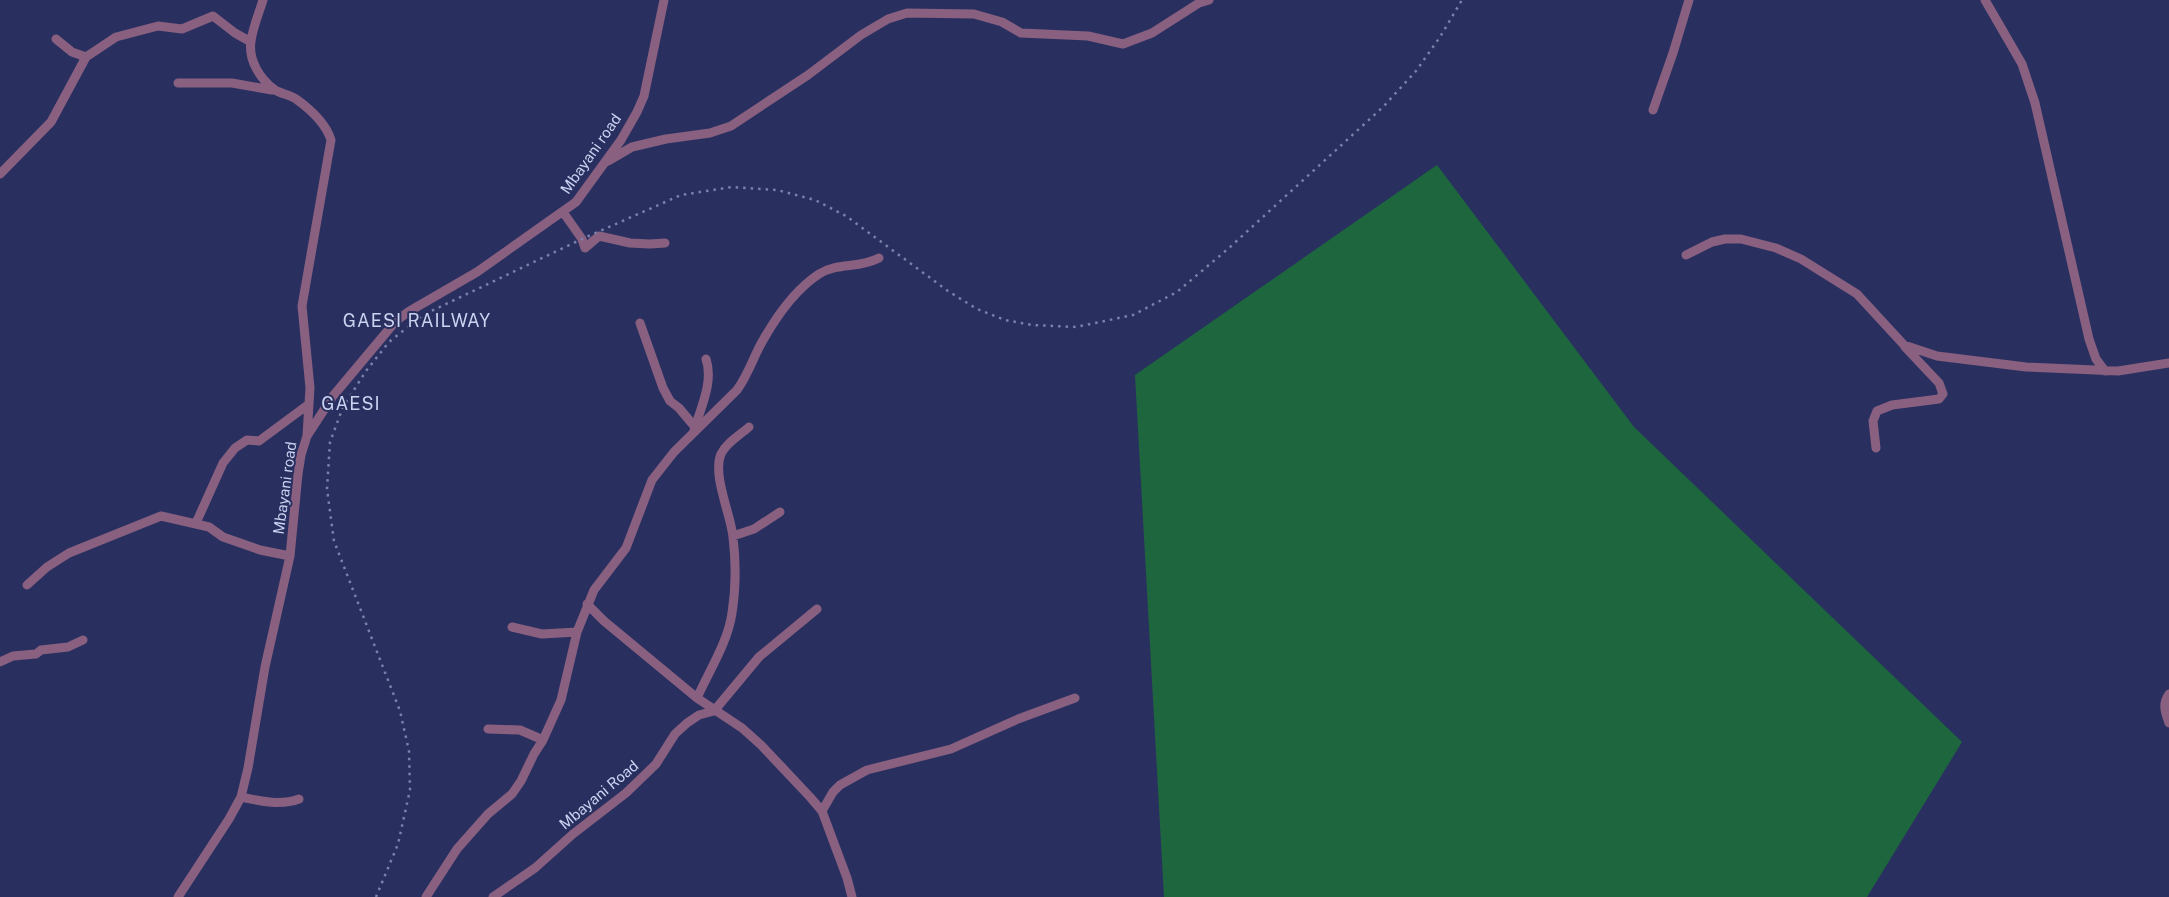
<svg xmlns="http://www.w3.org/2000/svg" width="2169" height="897" viewBox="0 0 2169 897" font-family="'Public Sans',sans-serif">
	<rect width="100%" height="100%" fill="#293060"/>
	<path fill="#1e663e" d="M 1437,165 L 1634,427 L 1962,742 L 1867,897 L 1164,897 L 1135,375 Z"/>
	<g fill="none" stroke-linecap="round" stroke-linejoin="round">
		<path stroke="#896080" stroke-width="9" d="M 263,0 C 259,13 253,27 251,41 C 248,60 260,79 275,90 C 282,94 290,95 296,99 C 310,109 326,124 331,140 L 302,306 L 310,388 L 307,435
			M 1985,0 L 2022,64 L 2035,103 L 2089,339 L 2096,359 L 2105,371
			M 56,39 L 72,52 L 86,57 L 116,37 L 158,26 L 182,29 L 213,16 L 235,33 L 251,42
			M 178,83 L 232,83 L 272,90
			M 1653,110 L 1673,53 L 1689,0
			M 608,161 L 632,147 L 666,139 L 710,133 L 731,126 L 808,75 L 861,35 L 888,19 L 907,13 L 974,14 L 1002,22 L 1021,33 L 1088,36 L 1123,44 L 1152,33 L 1199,3 L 1209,0
			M 0,174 L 51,122 L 86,57
			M 563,212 L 582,239 L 585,248 L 599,236 L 630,243 L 650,244 L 665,243
			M 1686,255 L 1712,242 L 1725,239 L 1741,239 L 1776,248 L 1801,259 L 1857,294 L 1904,345 L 1937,356 L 2026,367 L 2118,371 L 2169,363
			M 640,323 L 663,388 L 670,401 L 679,408 L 695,427
			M 694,431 C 700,409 714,382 706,359
			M 1876,448 L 1873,421 L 1877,411 L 1892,405 L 1939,399 L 1943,394 L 1939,383 L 1905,347
			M 196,523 L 223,463 L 235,448 L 247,440 L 259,441 L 309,404
			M 733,536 L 754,529 L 780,512
			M 27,585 L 47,567 L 69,553 L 161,516 L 209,527 L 223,537 L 260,550 L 290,556
			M 587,604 L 604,621 L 697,698 L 742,728 L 761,745 L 810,797 L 822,811 L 847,878 L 852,897
			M 512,627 L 542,634 L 577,632
			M 0,662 L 13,656 L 36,654 L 41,650 L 68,647 L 83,640
			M 2169,694 C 2162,704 2165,712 2169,723
			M 697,698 C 709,671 728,642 732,613 C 736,588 736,562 733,537 C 731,515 712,475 721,454 C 726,443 740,435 749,427
			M 488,729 L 520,730 L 543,740
			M 241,797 C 260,801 280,806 299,799
			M 822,811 L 833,792 L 840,785 L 867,770 L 951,749 L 1018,719 L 1075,698
			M 178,897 L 229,819 L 241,797 L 248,768 L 265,667 L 290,556 L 298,474 L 301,455 L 307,436 L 333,396 L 395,322 L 408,312 L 477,272 L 576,202 L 621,140 L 637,112 L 644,96 L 664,0
			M 426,897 L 457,849 L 488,814 L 512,794 L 521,781 L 534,754 L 543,740 L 561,700 L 577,632 L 594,590 L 626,548 L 652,480 L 674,452 L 737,390 C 748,375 753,358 762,342 C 776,317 796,289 819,274 C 838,262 858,269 879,258
			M 493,897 L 535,868 L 573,834 L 626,793 L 656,764 L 675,734 L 687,723 L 699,715 L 714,711 L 759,657 L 817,609"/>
		<path stroke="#7a82a9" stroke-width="2.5" stroke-dasharray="2.5 5" stroke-linecap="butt" d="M 376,897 L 398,844 L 410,790 L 409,751 L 400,711 L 334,541 L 327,489 L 330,442 L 343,407 L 366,371 L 389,342 L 423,315 L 582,239 L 681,195 L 732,187 L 777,190 L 815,200 L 846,216 L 948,291 L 977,309 L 1005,320 L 1032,325 L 1076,327 L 1133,315 L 1177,292 L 1229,248 L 1383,107 L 1416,71 L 1440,37 L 1462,0"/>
	</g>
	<g text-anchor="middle" stroke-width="4" stroke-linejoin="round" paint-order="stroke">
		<g font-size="15" fill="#cbd3f1" stroke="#293060">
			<text transform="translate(591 154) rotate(-55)" y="5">Mbayani road</text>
			<text transform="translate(285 488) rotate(-82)" y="5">Mbayani road</text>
			<text transform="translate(599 795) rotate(-40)" y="5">Mbayani Road</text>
		</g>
		<g font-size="18" letter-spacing="1" fill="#cbd3f1" stroke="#293060">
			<text x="417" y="327">GAESI RAILWAY</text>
			<text x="351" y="410">GAESI</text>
		</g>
	</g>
</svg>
